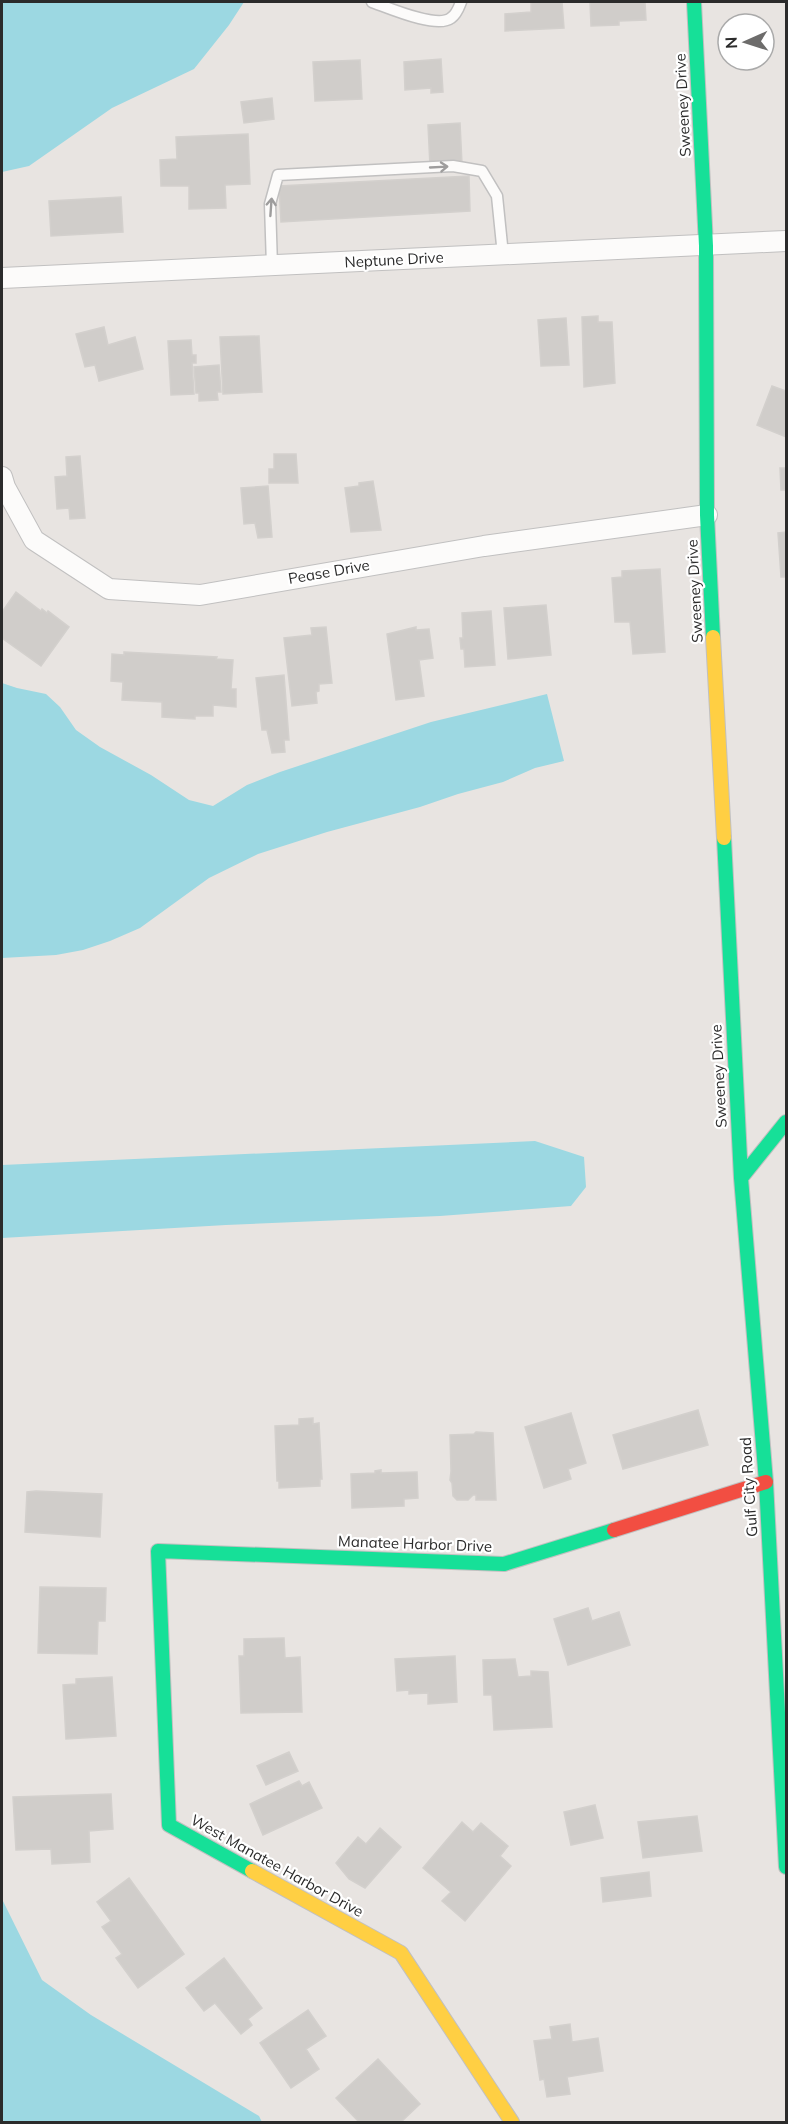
<svg xmlns="http://www.w3.org/2000/svg" width="788" height="2124" viewBox="0 0 788 2124" font-family="Mulish,sans-serif">
	<rect width="100%" height="100%" fill="#e8e4e1"/>
	<path fill="#9cd8e2" d="M 2,2 L 244,2 L 229,25 L 194,69 L 112,108 L 29,166 L 2,172 Z
		M 2,683 L 17,688 L 46,694 L 60,707 L 76,730 L 100,747 L 151,775 L 189,800 L 213,806 L 247,785 L 280,772 L 431,722 L 547,694 L 564,761 L 535,768 L 503,782 L 458,794 L 420,807 L 327,832 L 258,854 L 209,878 L 140,928 L 110,941 L 83,950 L 56,955 L 2,958 Z
		M 535,1141 L 584,1157 L 586,1187 L 571,1206 L 440,1216 L 226,1225 L 2,1238 L 2,1165 Z
		M 2,1899 L 42,1980 L 91,2015 L 259,2116 L 262,2122 L 2,2122 Z"/>
	<path fill="#d0cdca" stroke="#d3d0cd" stroke-width="1.5" d="M 531,2 L 562,2 L 564,28 L 505,31 L 505,14 L 531,12 Z
		M 590,2 L 645,2 L 646,20 L 619,21 L 619,25 L 591,26 Z
		M 441,59 L 443,92 L 431,93 L 431,88 L 405,90 L 404,62 Z
		M 360,60 L 362,99 L 315,101 L 313,62 Z
		M 272,98 L 274,119 L 244,123 L 241,102 Z
		M 460,123 L 462,164 L 430,166 L 428,125 Z
		M 248,134 L 250,184 L 225,185 L 226,208 L 189,209 L 189,186 L 161,186 L 160,160 L 177,159 L 176,137 Z
		M 469,176 L 470,211 L 281,222 L 279,186 Z
		M 121,197 L 123,232 L 51,236 L 49,201 Z
		M 598,316 L 598,322 L 612,322 L 615,383 L 584,387 L 582,317 Z
		M 566,318 L 569,365 L 541,366 L 538,320 Z
		M 104,327 L 108,345 L 135,337 L 143,369 L 99,381 L 95,365 L 85,367 L 76,334 Z
		M 259,336 L 262,392 L 223,394 L 220,337 Z
		M 191,340 L 192,355 L 196,355 L 196,363 L 192,363 L 194,394 L 171,395 L 168,341 Z
		M 219,365 L 221,392 L 217,392 L 218,400 L 199,401 L 199,393 L 196,393 L 194,367 Z
		M 772,386 L 786,391 L 786,437 L 757,425 Z
		M 274,454 L 296,454 L 298,483 L 269,483 L 269,469 L 274,469 Z
		M 80,456 L 85,518 L 70,519 L 69,508 L 57,509 L 55,477 L 67,476 L 66,457 Z
		M 780,468 L 786,468 L 786,490 L 781,490 Z
		M 373,481 L 381,530 L 351,532 L 345,488 L 359,486 L 359,483 Z
		M 268,486 L 272,537 L 258,538 L 255,523 L 244,524 L 241,488 Z
		M 786,532 L 786,577 L 781,577 L 778,533 Z
		M 660,569 L 665,652 L 633,654 L 630,622 L 615,622 L 612,578 L 622,577 L 622,571 Z
		M 16,592 L 41,611 L 42,609 L 47,613 L 48,611 L 69,627 L 41,666 L 2,638 L 2,612 Z
		M 546,605 L 551,655 L 508,659 L 504,608 Z
		M 491,611 L 495,665 L 465,667 L 464,649 L 461,649 L 460,638 L 463,638 L 462,613 Z
		M 326,627 L 332,683 L 319,684 L 319,691 L 316,692 L 317,703 L 292,706 L 284,638 L 312,635 L 311,628 Z
		M 416,627 L 416,630 L 429,629 L 433,658 L 419,660 L 424,696 L 396,700 L 387,634 Z
		M 124,652 L 217,657 L 216,659 L 233,660 L 231,689 L 236,689 L 236,707 L 213,705 L 213,716 L 195,716 L 195,719 L 162,717 L 162,702 L 122,700 L 123,682 L 111,681 L 112,654 L 124,655 Z
		M 284,675 L 289,740 L 284,740 L 285,752 L 272,753 L 267,730 L 262,730 L 256,678 Z
		M 698,1410 L 708,1445 L 623,1469 L 613,1435 Z
		M 571,1413 L 586,1463 L 568,1469 L 571,1479 L 544,1488 L 525,1427 Z
		M 313,1418 L 313,1424 L 319,1423 L 322,1479 L 320,1479 L 320,1486 L 279,1488 L 279,1481 L 277,1481 L 275,1426 L 299,1425 L 299,1419 Z
		M 476,1432 L 493,1433 L 496,1500 L 476,1500 L 476,1495 L 473,1495 L 468,1500 L 457,1500 L 453,1496 L 452,1483 L 450,1480 L 451,1471 L 450,1435 L 474,1434 Z
		M 381,1470 L 381,1473 L 417,1472 L 418,1498 L 404,1499 L 404,1506 L 352,1508 L 351,1474 L 375,1473 L 375,1471 Z
		M 36,1491 L 102,1494 L 100,1537 L 25,1532 L 27,1492 Z
		M 40,1587 L 106,1588 L 105,1621 L 98,1621 L 97,1654 L 38,1653 Z
		M 588,1608 L 592,1621 L 619,1612 L 630,1645 L 568,1665 L 554,1619 Z
		M 284,1638 L 285,1658 L 300,1657 L 302,1712 L 241,1713 L 239,1656 L 244,1656 L 244,1639 Z
		M 455,1656 L 457,1702 L 428,1704 L 428,1693 L 409,1694 L 409,1690 L 397,1691 L 395,1659 Z
		M 515,1659 L 518,1677 L 531,1676 L 531,1671 L 548,1672 L 552,1727 L 494,1730 L 492,1695 L 484,1695 L 483,1660 Z
		M 112,1677 L 116,1736 L 66,1739 L 63,1685 L 76,1684 L 76,1679 Z
		M 289,1752 L 298,1771 L 266,1785 L 257,1766 Z
		M 299,1781 L 302,1786 L 309,1782 L 322,1808 L 263,1835 L 250,1804 Z
		M 111,1794 L 113,1829 L 89,1831 L 90,1862 L 52,1864 L 51,1849 L 16,1850 L 13,1797 Z
		M 595,1805 L 603,1838 L 571,1845 L 564,1812 Z
		M 697,1816 L 702,1851 L 643,1858 L 638,1822 Z
		M 462,1822 L 473,1832 L 481,1823 L 508,1846 L 500,1856 L 511,1866 L 465,1921 L 442,1901 L 451,1892 L 423,1868 Z
		M 380,1828 L 401,1847 L 365,1888 L 349,1879 L 336,1863 L 358,1837 L 366,1844 Z
		M 649,1872 L 651,1896 L 603,1902 L 601,1878 Z
		M 129,1878 L 184,1954 L 138,1988 L 116,1958 L 122,1954 L 102,1927 L 111,1921 L 97,1902 Z
		M 224,1958 L 262,2008 L 248,2019 L 252,2025 L 241,2034 L 215,2003 L 204,2011 L 186,1988 Z
		M 308,2010 L 326,2036 L 306,2049 L 319,2069 L 291,2088 L 260,2043 Z
		M 570,2024 L 572,2042 L 598,2038 L 603,2071 L 567,2077 L 570,2094 L 547,2097 L 544,2079 L 540,2080 L 534,2041 L 552,2039 L 550,2027 Z
		M 378,2059 L 420,2104 L 401,2122 L 359,2122 L 336,2098 Z"/>
	<g fill="none" stroke-linecap="round" stroke-linejoin="round">
		<defs>
			<path id="lane" d="M 372,2 C 389,8 437,29 451,18 C 457,14 459,7 461,2
				M 272,266 L 270,204 L 278,175 L 453,166 L 482,171 L 497,196 L 503,255"/>
			<path id="street" d="M 2,278 L 786,241
				M 2,477 L 5,487 L 34,540 L 109,589 L 200,595 L 484,546 L 707,515"/>
			<path id="fast" d="M 694,2 L 706,246 L 707,515 L 713,637
				M 724,838 L 741,1178
				M 786,1122 L 741,1178 L 766,1482 L 786,1867
				M 252,1871 L 169,1825 L 158,1551 L 504,1564 L 614,1530"/>
			<path id="slow" d="M 713,637 L 724,838
				M 252,1871 L 401,1953 L 512,2122"/>
			<path id="jam" d="M 614,1530 L 766,1482"/>
		</defs>
		<use href="#lane" stroke="#c1c0c0" stroke-width="13"/>
		<use href="#street" stroke="#c1c0c0" stroke-width="22"/>
		<use href="#fast" stroke="#c1c0c0" stroke-width="16"/>
		<use href="#slow" stroke="#c1c0c0" stroke-width="16"/>
		<use href="#jam" stroke="#c1c0c0" stroke-width="16"/>
		<use href="#lane" stroke="#fcfbfa" stroke-width="10"/>
		<use href="#street" stroke="#fcfbfa" stroke-width="20"/>
		<use href="#fast" stroke="#16e098" stroke-width="14"/>
		<use href="#slow" stroke="#ffcf43" stroke-width="14"/>
		<use href="#jam" stroke="#f24e42" stroke-width="14"/>
	</g>
	<defs><path id="oneway-shaft" d="M-6 0H5M1.5-3L5.5 0L1.5 3" fill="none" stroke-width="1.6" stroke-linecap="round" stroke-linejoin="round" transform="scale(1.5)"/></defs>
	<g stroke="#9e9d9d">
		<use href="#oneway-shaft" transform="translate(439 167) rotate(-3)"/>
		<use href="#oneway-shaft" transform="translate(271 207) rotate(-86)"/>
	</g>
	<g text-anchor="middle" stroke-width="4.5" stroke-linejoin="round" paint-order="stroke">
		<g font-size="15" fill="#2b2b2b" stroke="#fff">
			<text transform="translate(683 105) rotate(-93)" y="5">Sweeney Drive</text>
			<text transform="translate(394 260) rotate(-3)" y="5">Neptune Drive</text>
			<text transform="translate(329 572) rotate(-10)" y="5">Pease Drive</text>
			<text transform="translate(695 591) rotate(-93)" y="5">Sweeney Drive</text>
			<text transform="translate(719 1076) rotate(-93)" y="5">Sweeney Drive</text>
			<text transform="translate(749 1487) rotate(-94)" y="5">Gulf City Road</text>
			<text transform="translate(415 1544) rotate(2)" y="5">Manatee Harbor Drive</text>
			<text transform="translate(277 1866) rotate(29)" y="5">West Manatee Harbor Drive</text>
		</g>
	</g>
	<rect width="788" height="2124" fill="none" stroke="#2b2b2b" stroke-width="6"/>
	<g transform="translate(746 42) rotate(267)"><circle r="28" fill="#ffffff" stroke="#aaaaaa" stroke-width="1.5"/>
	<path d="M0-4.5L10 22L0 15L-10 22Z" fill="#6d6c6b"/>
	<text y="-9" font-size="16" font-weight="bold" text-anchor="middle" fill="#2b2b2b">N</text>
	</g>
</svg>
